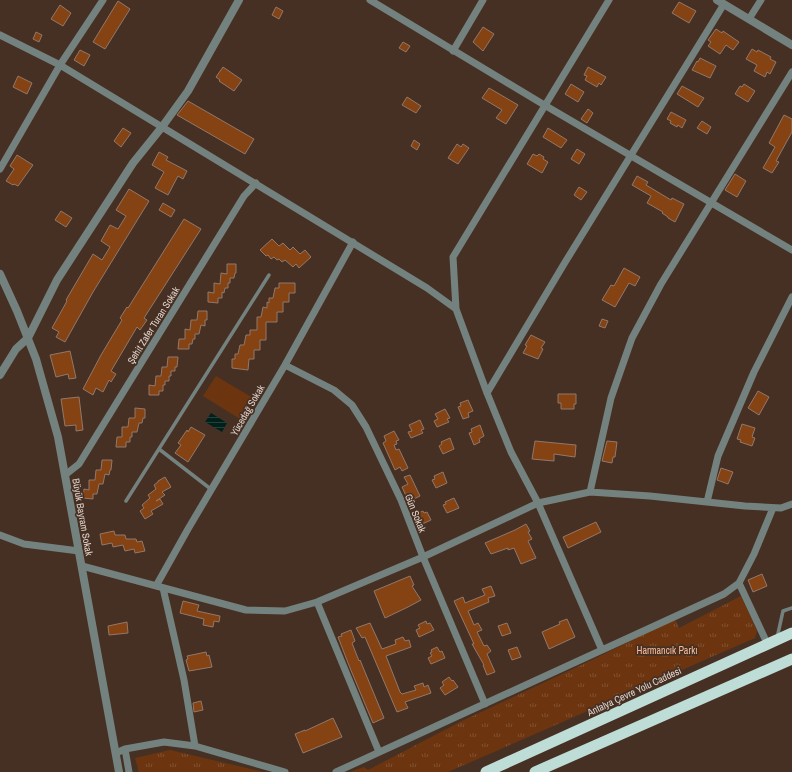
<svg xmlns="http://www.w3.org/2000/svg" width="792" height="772" viewBox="0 0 792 772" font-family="'Archivo Narrow',sans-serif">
	<defs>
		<pattern id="grass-tufts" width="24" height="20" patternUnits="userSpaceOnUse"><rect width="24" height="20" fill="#6c350f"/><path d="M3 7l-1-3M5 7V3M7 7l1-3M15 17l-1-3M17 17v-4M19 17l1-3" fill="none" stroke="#815131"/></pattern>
		<pattern id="water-rules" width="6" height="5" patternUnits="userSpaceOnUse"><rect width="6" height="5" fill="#00201b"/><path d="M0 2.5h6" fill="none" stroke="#25403b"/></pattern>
	</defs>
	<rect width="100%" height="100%" fill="#463024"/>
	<path fill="url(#grass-tufts)" d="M 741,596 L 757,631 L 755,638 L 448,772 L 350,772 L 364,767 L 368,770 L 462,721 L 594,659 L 675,619 L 679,628 Z
		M 170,750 L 263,772 L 139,772 L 135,758 Z"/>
	<path fill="#6c350f" d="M 216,376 L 253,398 L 240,419 L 203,396 Z"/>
	<path fill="url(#water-rules)" d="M 211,413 L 227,423 L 222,432 L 205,422 Z"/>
	<path fill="#854314" stroke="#91786a" d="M 118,1 L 130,9 L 105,49 L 93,42 Z
		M 679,2 L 696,11 L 689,23 L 672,13 Z
		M 60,5 L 71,13 L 63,26 L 51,19 Z
		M 276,7 L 283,11 L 279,19 L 272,15 Z
		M 483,27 L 494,34 L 483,51 L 473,42 Z
		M 716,29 L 722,33 L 723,31 L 739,42 L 733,50 L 726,45 L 720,54 L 708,46 L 711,42 L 708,40 Z
		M 36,32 L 42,35 L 39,42 L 33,39 Z
		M 403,42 L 410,46 L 406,52 L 399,48 Z
		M 752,49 L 757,52 L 758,50 L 771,57 L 770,59 L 776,62 L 770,74 L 767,72 L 765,77 L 754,71 L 757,65 L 746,59 Z
		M 80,50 L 90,55 L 84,66 L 74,60 Z
		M 700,58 L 716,66 L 710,78 L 692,70 L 697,61 L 698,62 Z
		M 223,67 L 242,80 L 234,91 L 219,81 L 220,80 L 216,77 Z
		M 588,67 L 606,77 L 601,85 L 599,83 L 597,87 L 585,80 L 587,76 L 584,75 Z
		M 18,76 L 32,83 L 27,94 L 13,87 Z
		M 571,84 L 584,92 L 578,102 L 565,94 Z
		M 744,84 L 755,91 L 748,102 L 735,94 L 740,86 L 742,87 Z
		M 682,86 L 704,98 L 698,107 L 677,94 Z
		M 489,88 L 518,105 L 506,124 L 496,118 L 502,110 L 482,98 Z
		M 407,97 L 421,106 L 416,113 L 402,105 Z
		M 188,101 L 254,139 L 245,154 L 177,115 Z
		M 588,109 L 593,113 L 587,123 L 581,119 Z
		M 671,112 L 686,120 L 682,128 L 678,125 L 677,127 L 670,123 L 671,121 L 667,119 Z
		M 784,115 L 792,119 L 792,132 L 776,161 L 779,162 L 772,173 L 763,168 L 775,147 L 769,143 Z
		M 702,121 L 711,127 L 707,134 L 697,128 Z
		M 123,128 L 131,133 L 121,147 L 114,141 Z
		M 548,128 L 567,140 L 561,148 L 543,137 Z
		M 414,140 L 420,144 L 417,150 L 411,146 Z
		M 457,144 L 461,147 L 463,144 L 469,148 L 458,164 L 448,158 Z
		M 577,149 L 585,154 L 579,164 L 571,159 Z
		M 159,152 L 168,157 L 166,160 L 187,171 L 183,179 L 178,176 L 168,195 L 155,188 L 164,172 L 152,165 Z
		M 533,154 L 537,156 L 539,154 L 544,157 L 543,159 L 548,162 L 542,173 L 527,164 Z
		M 17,155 L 33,165 L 18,186 L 14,184 L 13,185 L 6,181 L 14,169 L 10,166 Z
		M 735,174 L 746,181 L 737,197 L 725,190 Z
		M 637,176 L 648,182 L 646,185 L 671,200 L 672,198 L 684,204 L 675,222 L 668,218 L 668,217 L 662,213 L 663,212 L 647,203 L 651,196 L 632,185 Z
		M 579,187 L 587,192 L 581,200 L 574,195 Z
		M 129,189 L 149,201 L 93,292 L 65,342 L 56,337 L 59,332 L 52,328 L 67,301 L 66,300 L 93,254 L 102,260 L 110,247 L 101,241 L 110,225 L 118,229 L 126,216 L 116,210 Z
		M 163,203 L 175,210 L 171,217 L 159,210 Z
		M 61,211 L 72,218 L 66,227 L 55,220 Z
		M 184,219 L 201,229 L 144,318 L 147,320 L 140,330 L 137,327 L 111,371 L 116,374 L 111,382 L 109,380 L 103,392 L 96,388 L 93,395 L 83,389 L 101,355 L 122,320 L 120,318 L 127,307 L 128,308 Z
		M 272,239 L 279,246 L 283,243 L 290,250 L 293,247 L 300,254 L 305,250 L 311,257 L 299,268 L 296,264 L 293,267 L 285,260 L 282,262 L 279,259 L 277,260 L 274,257 L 271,259 L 268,255 L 266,256 L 260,250 Z
		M 227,264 L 236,264 L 236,273 L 235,273 L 234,278 L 230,278 L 230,283 L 228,283 L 228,288 L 225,288 L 224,293 L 222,292 L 222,298 L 218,298 L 218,303 L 208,302 L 208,292 L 214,293 L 214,283 L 220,284 L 221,273 L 227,274 Z
		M 624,268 L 640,277 L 635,286 L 629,283 L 615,307 L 602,300 L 611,285 L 614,286 Z
		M 279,283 L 295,283 L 295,293 L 289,293 L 289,302 L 283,302 L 283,312 L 277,312 L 277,322 L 266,322 L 266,340 L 260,340 L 260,350 L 254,350 L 254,359 L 249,359 L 248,370 L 232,368 L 232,359 L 235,359 L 235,354 L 238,354 L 240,345 L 244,345 L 246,335 L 250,335 L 250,330 L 257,330 L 257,317 L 261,317 L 263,307 L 267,308 L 267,302 L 269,303 L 269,298 L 273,298 L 275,288 L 279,288 Z
		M 198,311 L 207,311 L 207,320 L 205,320 L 205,326 L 201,325 L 199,334 L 195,334 L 195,339 L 193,339 L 192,344 L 189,344 L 189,349 L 178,349 L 179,339 L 185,339 L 185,329 L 190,330 L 191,320 L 197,320 Z
		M 602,319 L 608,321 L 605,328 L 599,326 Z
		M 531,335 L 545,342 L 541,348 L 543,349 L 538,359 L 523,353 L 527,346 L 525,345 Z
		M 70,351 L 76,378 L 69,379 L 68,374 L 56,377 L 50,355 Z
		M 168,357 L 178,357 L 177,367 L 175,367 L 175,371 L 171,371 L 171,376 L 169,376 L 169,381 L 165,381 L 165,385 L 163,385 L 163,391 L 159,391 L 159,395 L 149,395 L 149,385 L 155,386 L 156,376 L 161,376 L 162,367 L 167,367 Z
		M 758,391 L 769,397 L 759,415 L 748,408 Z
		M 558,394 L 576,394 L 576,404 L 574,404 L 574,409 L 561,409 L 561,403 L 558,403 Z
		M 79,397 L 83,430 L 76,431 L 76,425 L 65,426 L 61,399 Z
		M 468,400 L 473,411 L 468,413 L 469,417 L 463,419 L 458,407 L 461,406 L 460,403 Z
		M 135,408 L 145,409 L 145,418 L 143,418 L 142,423 L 139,423 L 137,432 L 132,432 L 132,437 L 130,437 L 130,442 L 126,442 L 126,447 L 116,447 L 117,437 L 122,437 L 122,427 L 128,427 L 129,418 L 135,418 Z
		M 445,409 L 450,418 L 447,419 L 449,422 L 437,427 L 434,421 L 438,419 L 435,414 Z
		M 420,420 L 424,429 L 421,430 L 423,433 L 411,438 L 408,432 L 412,431 L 409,425 Z
		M 742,424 L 755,428 L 752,437 L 755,438 L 752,446 L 740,442 L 741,440 L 737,439 Z
		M 480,425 L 484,436 L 479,439 L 480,442 L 474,445 L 469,433 L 472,432 L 471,429 Z
		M 191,427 L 205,435 L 188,462 L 175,453 L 181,445 L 178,443 L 187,430 L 188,432 Z
		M 394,431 L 399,440 L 396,441 L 397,444 L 394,445 L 396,450 L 399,449 L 408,468 L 402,471 L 400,467 L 395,470 L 383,443 L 386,441 L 384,436 Z
		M 450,438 L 454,449 L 443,454 L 439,446 L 442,444 L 441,442 Z
		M 535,441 L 576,445 L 575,457 L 554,454 L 554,461 L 532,459 Z
		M 607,441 L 617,442 L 615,457 L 613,457 L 612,463 L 602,461 Z
		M 102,460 L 112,460 L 111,470 L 110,470 L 109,475 L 105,474 L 103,484 L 99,484 L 97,494 L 93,494 L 93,499 L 83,498 L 84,489 L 89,490 L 89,480 L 95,480 L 96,470 L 101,470 Z
		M 721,468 L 733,472 L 728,484 L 717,480 Z
		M 443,472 L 447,483 L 436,488 L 432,480 L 435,479 L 434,476 Z
		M 410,475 L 420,496 L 414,499 L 413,495 L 407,498 L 402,487 L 408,484 L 404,477 Z
		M 165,477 L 171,487 L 162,492 L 165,495 L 156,501 L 160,499 L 163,504 L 151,511 L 153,514 L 145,519 L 140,511 L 144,508 L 142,505 L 150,498 L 148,495 L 156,489 L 154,485 L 158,482 L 158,481 Z
		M 454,498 L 459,508 L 447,513 L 443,505 L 446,504 L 445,502 Z
		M 423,511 L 424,513 L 427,512 L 431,520 L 418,526 L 414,515 Z
		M 596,522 L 601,532 L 568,548 L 563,537 Z
		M 526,524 L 530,531 L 528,532 L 532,539 L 528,541 L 536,558 L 521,564 L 514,548 L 508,550 L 508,548 L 491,554 L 485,543 L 515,530 Z
		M 114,531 L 115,535 L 125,535 L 126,539 L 136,539 L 137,542 L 142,541 L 145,551 L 135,553 L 134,549 L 125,551 L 123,545 L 113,547 L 112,543 L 102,545 L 100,534 Z
		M 762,574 L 767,586 L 753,592 L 748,580 Z
		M 410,576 L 414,585 L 412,586 L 421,600 L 408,607 L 385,618 L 374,591 Z
		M 491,586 L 495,596 L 488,598 L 489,602 L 468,611 L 474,625 L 478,623 L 482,630 L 477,632 L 484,646 L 487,645 L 491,651 L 487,654 L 495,672 L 487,675 L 483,665 L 484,665 L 472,644 L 474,644 L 454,601 L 463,597 L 465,603 L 485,595 L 482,589 Z
		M 183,601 L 199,605 L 197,611 L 220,616 L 219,622 L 214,621 L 213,627 L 203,625 L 204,619 L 180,613 Z
		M 567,619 L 575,637 L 549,649 L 542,632 L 560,624 L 559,622 Z
		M 426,621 L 427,624 L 430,623 L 434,630 L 419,637 L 416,630 L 420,628 L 418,625 Z
		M 127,622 L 128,633 L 109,635 L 108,626 Z
		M 370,623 L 382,649 L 396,644 L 395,640 L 403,637 L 405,641 L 409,640 L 411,647 L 386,656 L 400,692 L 402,694 L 416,690 L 414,686 L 423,683 L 424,687 L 428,685 L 431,693 L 405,702 L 408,708 L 397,712 L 365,637 L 362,638 L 356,628 Z
		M 507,623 L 511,633 L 502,636 L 498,626 Z
		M 351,630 L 355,641 L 352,643 L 359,661 L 360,660 L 384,718 L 373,723 L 350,668 L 338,637 L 342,636 L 341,634 Z
		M 437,647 L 440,652 L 442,651 L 445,658 L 431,664 L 428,658 L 432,656 L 430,653 L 432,652 L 431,650 Z
		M 517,647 L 521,657 L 512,660 L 508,650 Z
		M 206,652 L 207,656 L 209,655 L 212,667 L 189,671 L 186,660 L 188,659 L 187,656 Z
		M 449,677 L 452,681 L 453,680 L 458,687 L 445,695 L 440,688 L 444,685 L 442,682 Z
		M 201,701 L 203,710 L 194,712 L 193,703 Z
		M 333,718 L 342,737 L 303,753 L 295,734 L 305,730 L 305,731 Z"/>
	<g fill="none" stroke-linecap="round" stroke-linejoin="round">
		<path stroke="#74827f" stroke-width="3.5" d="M 159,449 L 212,490
			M 126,501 L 269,275
			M 777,638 L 783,611 L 792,608"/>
		<path stroke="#74827f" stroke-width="7" d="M 370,0 L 546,106 L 792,250
			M 749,19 L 761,0
			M 0,35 L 60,65 L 427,288 L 456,309 L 487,393 L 511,452 L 538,503 L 602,650
			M 453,51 L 483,0
			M 0,169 L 60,65 L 103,0
			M 456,309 L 453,257 L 609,0
			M 285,365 L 334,390 L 352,405 L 366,427 L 401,500 L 423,557 L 485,704
			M 487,393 L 564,264 L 724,4
			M 65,475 L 79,464 L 244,196 L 256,183
			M 590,492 L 611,398 L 632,338 L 661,284 L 792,72
			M 707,502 L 718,456 L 754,372 L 792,297
			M 0,535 L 24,544 L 79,551
			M 82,566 L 246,610 L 285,611 L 317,602 L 423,557 L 538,503 L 590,492 L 650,496 L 745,506 L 781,508 L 792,504
			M 739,583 L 767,643
			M 156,586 L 188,529 L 285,365 L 353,242
			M 163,588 L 184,680 L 195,746
			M 317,602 L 379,752
			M 125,749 L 129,772
			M 116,753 L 125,749 L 164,742 L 195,746 L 285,772
			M 336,772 L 724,594 L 739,583 L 754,554 L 773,508"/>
		<path stroke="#74827f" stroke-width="8" d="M 717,0 L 792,45
			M 0,274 L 17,311 L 36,359 L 58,437 L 119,772
			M 0,375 L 16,349 L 28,338 L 57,280 L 133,163 L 162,127 L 188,91 L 239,0"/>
		<path stroke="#beddd6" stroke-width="11" d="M 486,772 L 792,633
			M 535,772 L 792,659"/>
	</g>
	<g text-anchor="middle" stroke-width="3.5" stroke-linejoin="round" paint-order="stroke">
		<g font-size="10" fill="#e0d2ca" stroke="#463024">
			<text transform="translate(153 325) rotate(-58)" y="4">Şehit Zafer Turan Sokak</text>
			<text transform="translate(247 410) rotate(-60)" y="4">Yücedağ Sokak</text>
			<text transform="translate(416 513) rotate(68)" y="4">Gün Sokak</text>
			<text transform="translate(83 517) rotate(80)" y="4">Büyük Bayram Sokak</text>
			<text transform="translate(634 691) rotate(-25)" y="4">Antalya Çevre Yolu Caddesi</text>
		</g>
		<g font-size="10" fill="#f8bd9b" stroke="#463024">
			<text x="667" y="654">Harmancık Parkı</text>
		</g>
	</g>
</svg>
